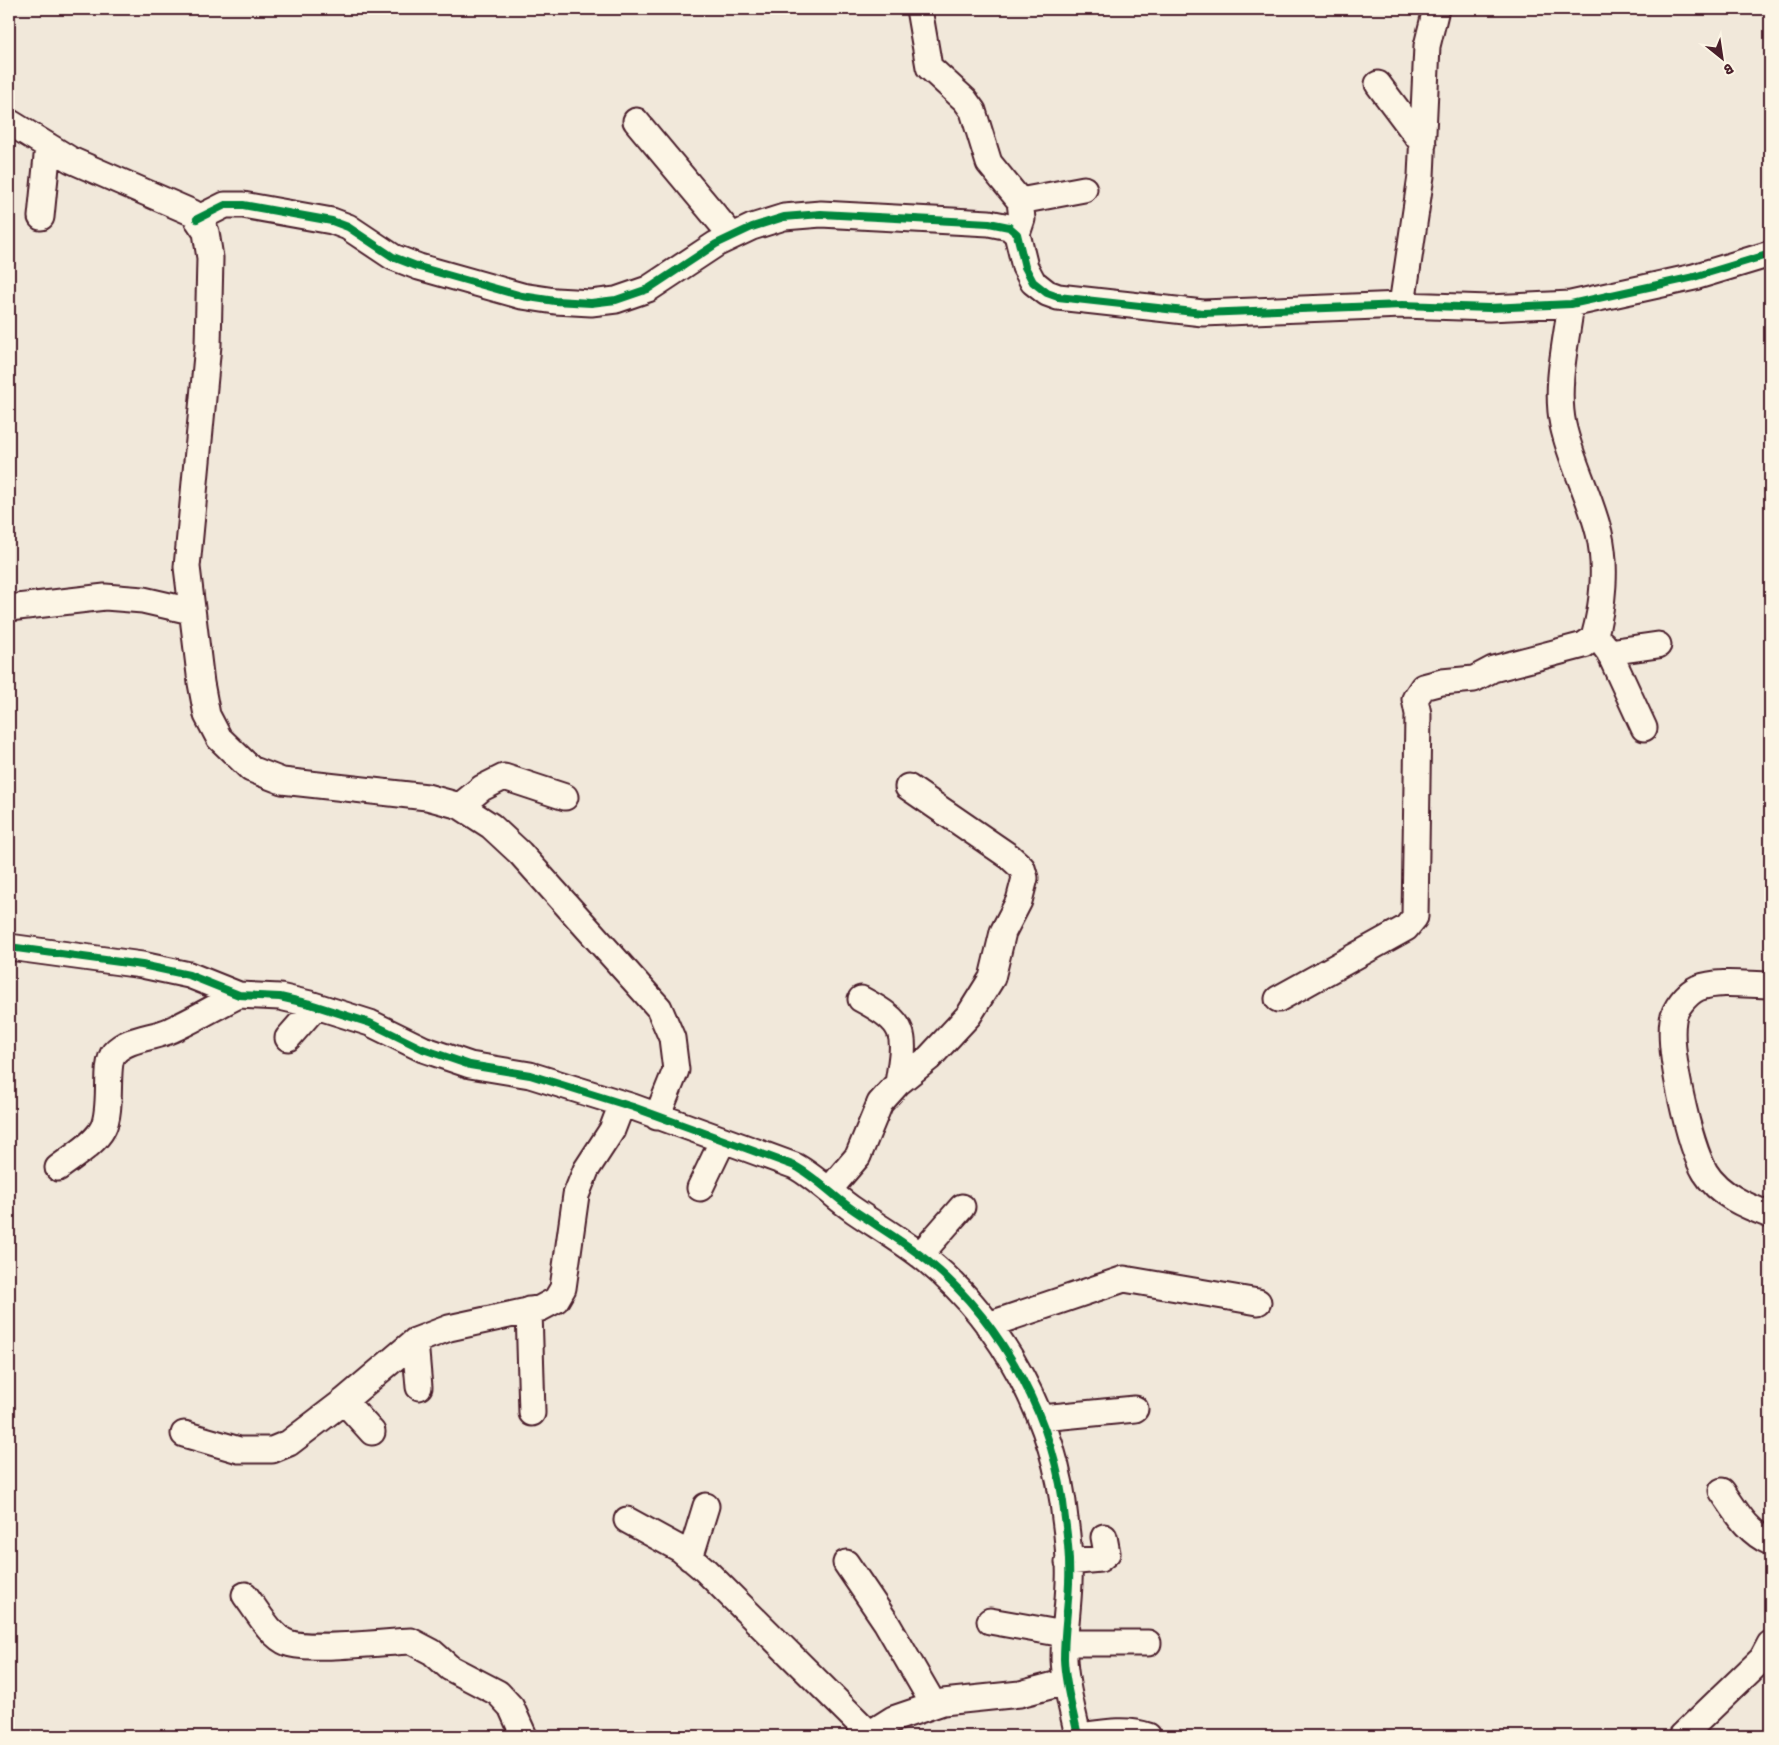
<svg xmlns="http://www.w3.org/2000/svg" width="1779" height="1745" viewBox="0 0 1779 1745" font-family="'Shantell Sans',sans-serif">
	<rect width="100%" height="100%" fill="#f1e8da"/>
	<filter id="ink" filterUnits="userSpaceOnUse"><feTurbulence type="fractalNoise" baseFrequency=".02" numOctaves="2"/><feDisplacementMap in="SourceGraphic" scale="10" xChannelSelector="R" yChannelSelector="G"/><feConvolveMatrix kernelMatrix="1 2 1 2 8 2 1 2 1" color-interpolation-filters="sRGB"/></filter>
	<g filter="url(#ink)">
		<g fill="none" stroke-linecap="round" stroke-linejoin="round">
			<defs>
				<path id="minor" d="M 919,9 L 929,67 L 965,100 L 973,111 L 989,163 L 1020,201 L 1022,219 L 1017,234
					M 1378,84 L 1423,144
					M 636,121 L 732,236
					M 9,122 L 71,160 L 193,213 L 206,232 L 210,258 L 208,345 L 187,567 L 201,683 L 207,715 L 219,738 L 251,769 L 282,781 L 427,797 L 460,806 L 491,826 L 520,853 L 659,1008 L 672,1038 L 676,1070 L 657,1117
					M 1020,201 L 1084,189
					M 41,217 L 48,146
					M 197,219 L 225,205 L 243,205 L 332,221 L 348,227 L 393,257 L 419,267 L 522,296 L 555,301 L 591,303 L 616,300 L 648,289 L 716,244 L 752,227 L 784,217 L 821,214 L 989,223 L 1009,227 L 1017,234 L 1025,267 L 1033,282 L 1047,293 L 1058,297 L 1203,313 L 1402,305 L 1489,308 L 1571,304 L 1694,277 L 1770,254
					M 1402,305 L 1421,176 L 1427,46 L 1436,9
					M 9,608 L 105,597 L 143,600 L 191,611
					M 1594,638 L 1603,644 L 1609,652 L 1644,728
					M 1609,652 L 1658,645
					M 460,806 L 482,788 L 504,777 L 565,797
					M 9,947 L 142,965 L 189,975 L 239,995 L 280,997 L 310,1004 L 370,1023 L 423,1049 L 470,1065 L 530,1075 L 633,1107 L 795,1166 C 817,1178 834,1197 855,1211 C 880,1228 906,1243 929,1262 C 1004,1324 1056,1423 1065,1519 C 1068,1540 1070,1562 1069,1583 C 1068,1609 1064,1633 1064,1659 C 1065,1685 1073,1711 1078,1736
					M 1770,985 C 1748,985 1719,980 1698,988 C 1687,993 1674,1009 1673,1020 C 1668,1051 1689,1145 1705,1172 C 1719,1195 1746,1206 1770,1215
					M 861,999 C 908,1024 906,1033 898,1083
					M 1278,999 L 1406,928 L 1415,917 L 1418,714 L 1415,699 L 1423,687 L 1442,682 L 1474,679 L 1493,669 L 1584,645 L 1594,638 C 1603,606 1607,566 1599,533 C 1590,496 1571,462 1563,425 C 1555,386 1566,343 1571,304
					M 288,1038 L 316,1006
					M 58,1168 C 72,1157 95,1144 103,1128 C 113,1108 104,1065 114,1053 C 127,1038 154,1038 171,1030 C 194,1020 216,1006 239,995
					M 700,1188 L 723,1140
					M 829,1190 L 858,1156 L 880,1103 L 898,1083 L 929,1058 L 969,1015 L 992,978 L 1003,932 L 1019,901 L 1025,878 L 1022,868 L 1010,857 L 908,787
					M 920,1255 L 962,1207
					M 529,1310 L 532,1413
					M 988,1325 L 1124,1279 L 1258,1302
					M 415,1341 L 419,1387
					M 344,1401 L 372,1432
					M 1042,1418 L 1135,1409
					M 184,1434 L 239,1450 L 272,1450 L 289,1443 L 344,1401 L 415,1341 L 449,1328 L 541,1308 L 556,1300 L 563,1288 L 576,1195 L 586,1170 L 612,1130 L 622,1104
					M 1722,1491 C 1736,1511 1747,1532 1770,1542
					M 627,1520 L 680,1549 L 705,1570 L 870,1734
					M 690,1558 L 706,1506
					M 1068,1562 L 1100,1559 L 1107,1553 L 1104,1537
					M 846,1563 L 886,1622 L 934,1705
					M 245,1595 C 256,1609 270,1636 288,1643 C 311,1651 384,1642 411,1641 L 432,1652 L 450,1668 L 498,1693 L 511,1707 L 524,1736
					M 990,1621 L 1064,1634
					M 1064,1643 L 1148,1643
					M 866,1736 L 893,1719 L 943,1702 L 1020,1694 L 1066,1682
					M 1079,1736 C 1102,1733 1126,1728 1148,1736
					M 1682,1736 L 1762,1659 L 1770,1644"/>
			</defs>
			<use href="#minor" stroke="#4a1f2b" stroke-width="29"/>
			<use href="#minor" stroke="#fcf5e5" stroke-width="25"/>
			<defs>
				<path id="cycleway" d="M 197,219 L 225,205 L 243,205 L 332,221 L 348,227 L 393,257 L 419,267 L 522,296 L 555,301 L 591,303 L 616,300 L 648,289 L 716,244 L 752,227 L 784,217 L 821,214 L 989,223 L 1009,227 L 1017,234 L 1025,267 L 1033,282 L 1047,293 L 1058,297 L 1203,313 L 1402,305 L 1489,308 L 1571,304 L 1694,277 L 1770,254
					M 9,947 L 142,965 L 189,975 L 239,995 L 280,997 L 310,1004 L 370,1023 L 423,1049 L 470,1065 L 530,1075 L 633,1107 L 795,1166 C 817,1178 834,1197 855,1211 C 880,1228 906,1243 929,1262 C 1004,1324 1056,1423 1065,1519 C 1068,1540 1070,1562 1069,1583 C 1068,1609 1064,1633 1064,1659 C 1065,1685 1073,1711 1078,1736"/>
			</defs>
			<use href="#cycleway" stroke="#fcf5e5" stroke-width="11"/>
			<use href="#cycleway" stroke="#00873e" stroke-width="8"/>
		</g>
	</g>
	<rect width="1779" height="1745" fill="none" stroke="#fcf5e5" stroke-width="30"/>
	<rect x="15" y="15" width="1749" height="1715" fill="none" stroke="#4a1f2b" stroke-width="2" filter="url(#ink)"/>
	<g transform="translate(1722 58) rotate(150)" stroke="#fcf5e5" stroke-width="4" paint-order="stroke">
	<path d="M0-4L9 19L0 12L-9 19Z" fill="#4a1f2b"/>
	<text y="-8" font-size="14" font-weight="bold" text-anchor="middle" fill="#4a1f2b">B</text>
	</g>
</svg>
